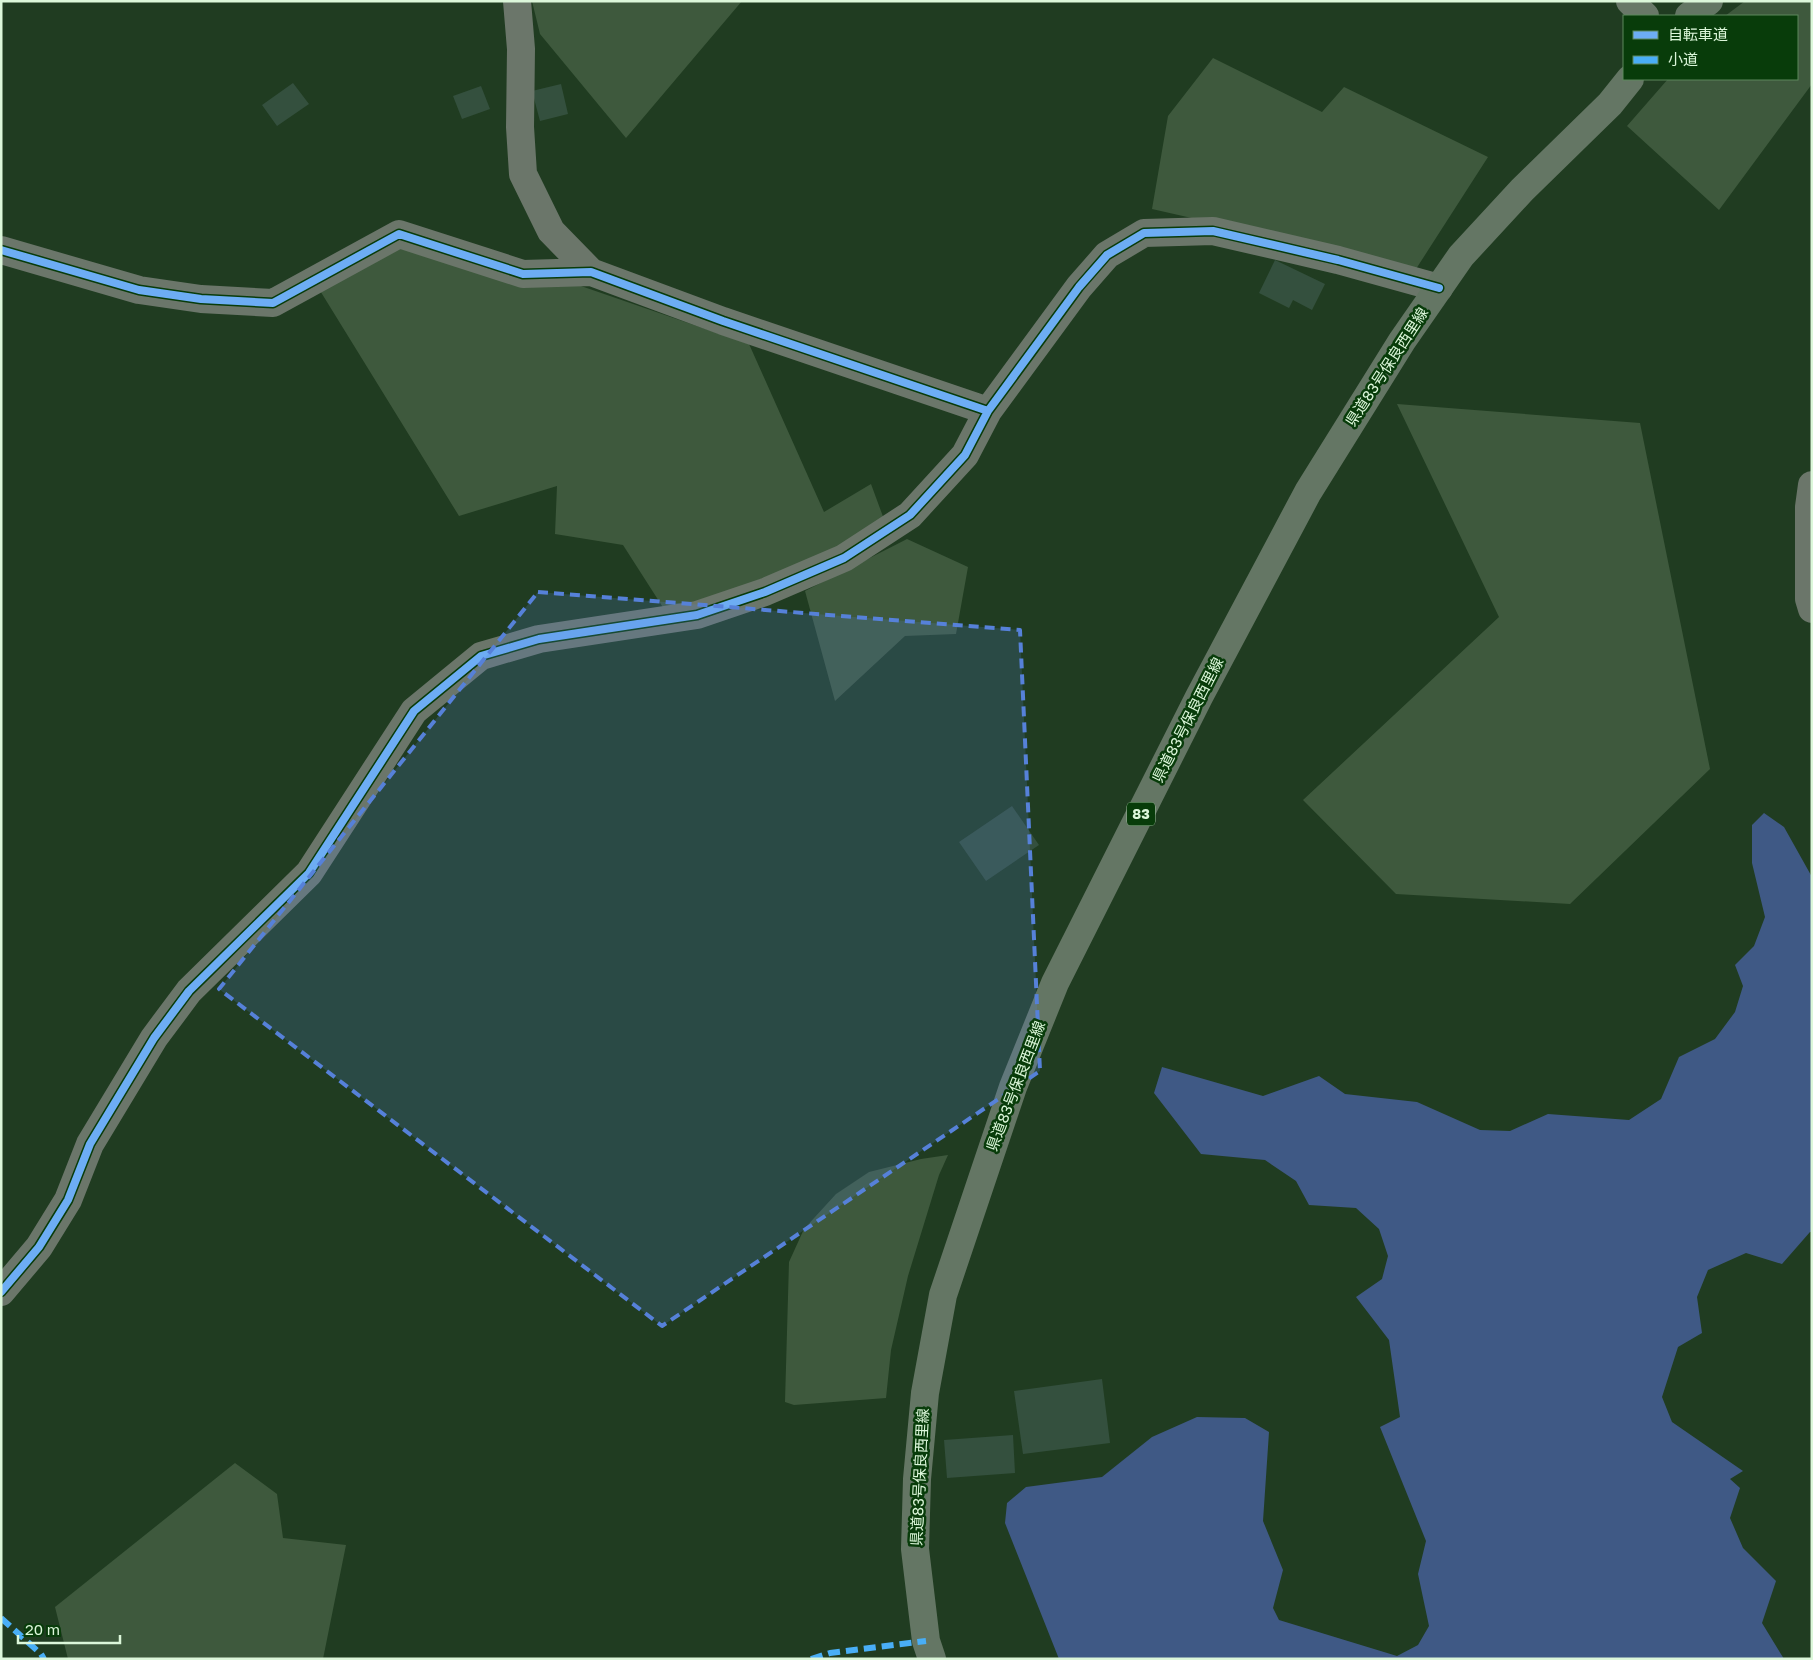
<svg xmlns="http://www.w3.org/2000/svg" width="1813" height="1660" viewBox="0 0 1813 1660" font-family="'Golos Text','Noto Sans JP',sans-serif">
	<rect width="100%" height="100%" fill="#203c21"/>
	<path fill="#3e593d" d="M 532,1 L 742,1 L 626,138 L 540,34 Z
		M 1745,1 L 1812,1 L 1812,84 L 1719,210 L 1627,126 L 1668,79 L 1797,79 L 1797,16 L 1725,16 Z
		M 1213,58 L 1322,112 L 1344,87 L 1488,157 L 1416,269 L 1152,209 L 1168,116 Z
		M 399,247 L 581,286 L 749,344 L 824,512 L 871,484 L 885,522 L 859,538 L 711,600 L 664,609 L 623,545 L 555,534 L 557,486 L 459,516 L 319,289 Z
		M 1397,404 L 1640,423 L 1710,769 L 1570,904 L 1396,894 L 1303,800 L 1499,617 Z
		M 907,539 L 968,567 L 956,634 L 905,636 L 835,701 L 805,591 Z
		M 948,1155 L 939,1175 L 908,1276 L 891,1350 L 886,1398 L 794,1405 L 785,1402 L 789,1262 L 804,1229 L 836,1194 L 869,1172 L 921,1159 Z
		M 235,1463 L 277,1494 L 283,1538 L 346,1545 L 323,1659 L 68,1659 L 55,1607 Z"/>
	<path fill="#3f5985" d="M 1764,813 L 1784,827 L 1812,877 L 1812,1232 L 1810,1232 L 1782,1264 L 1746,1253 L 1708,1270 L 1697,1297 L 1702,1333 L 1678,1347 L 1662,1397 L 1672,1422 L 1743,1471 L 1730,1479 L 1740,1488 L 1730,1518 L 1743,1548 L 1776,1581 L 1762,1623 L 1784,1659 L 1059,1659 L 1005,1523 L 1007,1503 L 1026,1487 L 1102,1477 L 1152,1437 L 1197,1417 L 1245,1418 L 1269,1432 L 1263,1521 L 1283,1570 L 1273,1608 L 1279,1620 L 1397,1656 L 1418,1645 L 1429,1626 L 1418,1574 L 1426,1541 L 1380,1427 L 1400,1417 L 1389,1340 L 1356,1297 L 1382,1279 L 1388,1256 L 1379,1229 L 1356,1208 L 1309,1205 L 1296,1181 L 1265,1160 L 1201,1154 L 1154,1093 L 1162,1067 L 1263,1096 L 1319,1076 L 1345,1094 L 1417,1102 L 1480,1130 L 1510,1131 L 1548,1114 L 1629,1120 L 1661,1099 L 1679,1057 L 1715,1039 L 1735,1012 L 1743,986 L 1735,965 L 1754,946 L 1765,917 L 1752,863 L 1752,825 Z"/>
	<path fill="#34503e" d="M 293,83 L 309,104 L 277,126 L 262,105 Z
		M 561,84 L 568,114 L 540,121 L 532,91 Z
		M 481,86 L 490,109 L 462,119 L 453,96 Z
		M 1275,260 L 1325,284 L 1312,310 L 1293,300 L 1289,308 L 1259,293 Z
		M 1012,806 L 1039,845 L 986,881 L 959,842 Z
		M 1102,1379 L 1110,1443 L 1023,1454 L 1014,1391 Z
		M 1013,1435 L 1015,1473 L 947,1478 L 944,1440 Z"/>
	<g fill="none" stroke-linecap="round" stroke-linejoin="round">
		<path stroke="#6b766a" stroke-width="28" d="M 517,1 L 521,49 L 520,127 L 523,174 L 551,231 L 591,272
			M 1,250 L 139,290 L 201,299 L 273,303 L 399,234 L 523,274 L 591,272 L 723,321 L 988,411
			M 1812,485 L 1809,507 L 1809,599 L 1812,609
			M 1,1292 L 39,1247 L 68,1200 L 90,1144 L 154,1038 L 189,991 L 309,873 L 414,711 L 481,656 L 539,639 L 697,615 L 765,592 L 844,558 L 910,515 L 965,455 L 988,411 L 1079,287 L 1107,255 L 1144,233 L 1213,231 L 1338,260 L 1439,288"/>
		<path stroke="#697868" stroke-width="28" d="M 1630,1 L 1645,16"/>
		<path stroke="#647664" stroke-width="28" d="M 1689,16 L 1709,1
			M 932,1659 L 926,1641 L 915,1549 L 917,1479 L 925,1393 L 943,1295 L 1013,1087 L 1055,983 L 1199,697 L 1308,492 L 1402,341 L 1461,256 L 1522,190 L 1610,104 L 1630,79"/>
		<path stroke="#49aef6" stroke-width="6" stroke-dasharray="12 6" stroke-linecap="butt" d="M 1,1618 L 41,1654 L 44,1659
			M 811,1659 L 830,1653 L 926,1641"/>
		<defs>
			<path id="cycleway" d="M 1,250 L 139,290 L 201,299 L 273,303 L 399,234 L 523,274 L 591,272 L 723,321 L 988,411
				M 1,1292 L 39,1247 L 68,1200 L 90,1144 L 154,1038 L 189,991 L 309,873 L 414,711 L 481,656 L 539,639 L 697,615 L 765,592 L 844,558 L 910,515 L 965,455 L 988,411 L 1079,287 L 1107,255 L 1144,233 L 1213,231 L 1338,260 L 1439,288"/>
		</defs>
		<use href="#cycleway" stroke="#083c0a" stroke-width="11"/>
		<use href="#cycleway" stroke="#6dadf4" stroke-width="8"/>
	</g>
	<path fill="#5681d9" fill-opacity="0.2" stroke="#5681d9" stroke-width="4" stroke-dasharray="10 6" stroke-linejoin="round" d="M 538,592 L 1020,630 L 1040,1071 L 662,1326 L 219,989 Z"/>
	<g text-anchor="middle" stroke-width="5" stroke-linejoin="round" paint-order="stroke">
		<rect fill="#083c0a" stroke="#9cbf9c" stroke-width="1" x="1127" y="802.5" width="28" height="23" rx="4"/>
		<g font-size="14" font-weight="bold" fill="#dcf7da">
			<text x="1141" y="819">83</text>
		</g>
		<g font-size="15" fill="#dcf7da" stroke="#083c0a">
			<text transform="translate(1387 367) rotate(-57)" y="5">県道83号保良西里線</text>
			<text transform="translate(1188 720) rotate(-63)" y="5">県道83号保良西里線</text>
			<text transform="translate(1016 1086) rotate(-69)" y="5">県道83号保良西里線</text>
			<text transform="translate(920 1477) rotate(-87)" y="5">県道83号保良西里線</text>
		</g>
	</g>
	<rect width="1813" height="1660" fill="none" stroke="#dcf7da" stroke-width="5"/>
	<rect x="1623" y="15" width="175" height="65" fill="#083c0a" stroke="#5d875d"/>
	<rect x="1633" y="31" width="25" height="8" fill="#6dadf4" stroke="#5d875d"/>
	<text x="1668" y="40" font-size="15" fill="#dcf7da">自転車道</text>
	<rect x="1633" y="56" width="25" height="8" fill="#49aef6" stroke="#5d875d"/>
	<text x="1668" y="65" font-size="15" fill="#dcf7da">小道</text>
	<path d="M18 1635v8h102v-8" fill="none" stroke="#dcf7da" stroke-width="2.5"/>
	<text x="25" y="1635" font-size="15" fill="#dcf7da" stroke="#083c0a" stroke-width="4" paint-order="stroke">20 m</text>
</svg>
